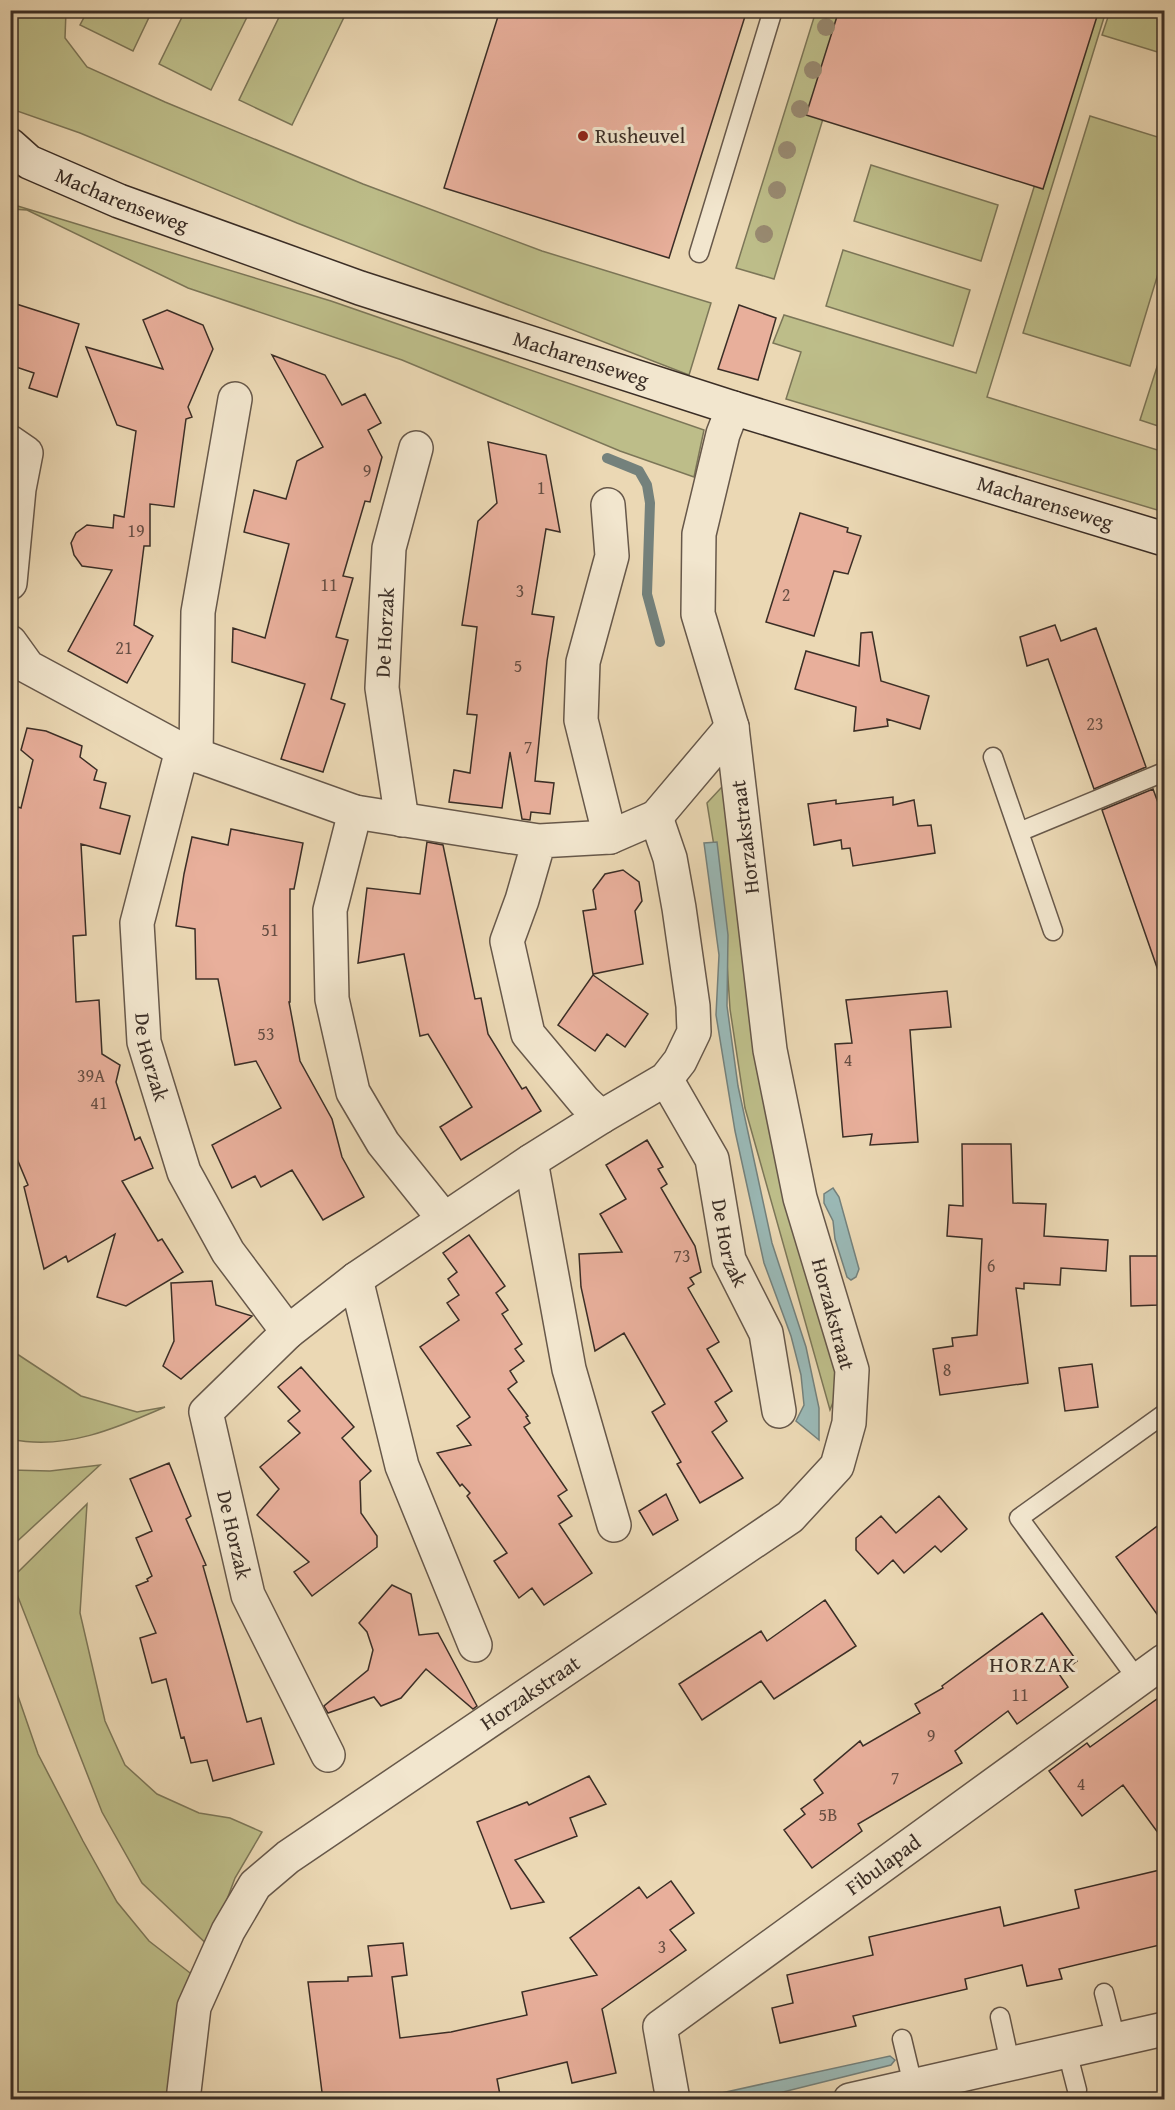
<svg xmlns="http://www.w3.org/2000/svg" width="1175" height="2110" viewBox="0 0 1175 2110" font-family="'Gentium Book Plus',serif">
	<rect width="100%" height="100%" fill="#ebd8b4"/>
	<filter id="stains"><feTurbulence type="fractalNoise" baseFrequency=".00333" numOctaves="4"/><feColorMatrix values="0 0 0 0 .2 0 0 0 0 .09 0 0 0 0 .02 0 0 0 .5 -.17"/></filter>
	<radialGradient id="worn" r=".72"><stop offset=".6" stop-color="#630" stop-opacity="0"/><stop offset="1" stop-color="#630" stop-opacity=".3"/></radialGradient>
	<path fill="#bdbd89" stroke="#7c7658" stroke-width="1.5" d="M 88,10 L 152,10 L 152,11 L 133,51 L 80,25 Z
		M 16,11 L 66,11 L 65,38 L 87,67 L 165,102 L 363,184 L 542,251 L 711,303 L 689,375 L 297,223 L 80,133 L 17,111 L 11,98 L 11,22 Z
		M 185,11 L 250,11 L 211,90 L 159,64 Z
		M 282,11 L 347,11 L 292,125 L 239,100 Z
		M 816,11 L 856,11 L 774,279 L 736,268 Z
		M 1089,11 L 1106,11 L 987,397 L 1164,452 L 1164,512 L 786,399 L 801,352 L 773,343 L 784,315 L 976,373 Z
		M 1110,11 L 1164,11 L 1164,54 L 1102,35 Z
		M 1090,116 L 1164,139 L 1164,254 L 1130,366 L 1023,333 Z
		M 871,165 L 998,205 L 981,261 L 854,221 Z
		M 11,204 L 331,301 L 704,430 L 694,477 L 620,451 L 402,360 L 188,288 L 27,210 L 11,209 Z
		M 843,250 L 970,290 L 953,346 L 826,306 Z
		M 1164,345 L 1164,428 L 1140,420 Z
		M 733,775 L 840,1352 L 837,1392 L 830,1410 L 745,1108 L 730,1009 L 723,901 L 707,803 Z
		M 11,1350 L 81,1396 L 137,1412 L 165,1407 C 117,1428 64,1451 11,1439 Z
		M 100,1465 L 11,1547 L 11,1470 L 50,1471 Z
		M 87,1504 L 80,1613 L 105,1721 L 125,1765 L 157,1794 L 199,1813 L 230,1818 L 262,1832 L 235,1878 L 217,1926 L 211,1948 L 142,1883 L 102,1812 L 11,1579 Z
		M 10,1673 L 38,1754 L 83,1841 L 117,1902 L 149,1941 L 203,1983 L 192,2099 L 11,2099 Z"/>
	<path fill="#9ab8b5" stroke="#74817c" stroke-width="1.5" d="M 717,842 L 728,935 L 727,1006 L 738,1086 L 772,1243 L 806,1347 L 819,1408 L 819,1440 L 796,1421 L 804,1405 L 801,1375 L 791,1336 L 764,1263 L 735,1131 L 716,1015 L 719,955 L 704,843 Z
		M 833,1188 L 839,1197 L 859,1269 L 856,1277 L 851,1280 L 847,1277 L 835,1239 L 833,1221 L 824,1203 L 824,1194 Z
		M 890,2056 L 895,2060 L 891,2065 L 755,2099 L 704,2100 L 703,2097 Z"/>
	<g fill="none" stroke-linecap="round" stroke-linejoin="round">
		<path stroke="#74817c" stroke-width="10" d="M 607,458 L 639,471 L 647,485 L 650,503 L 647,594 L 660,642"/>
	</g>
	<path fill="#e8af9b" stroke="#3b2e26" stroke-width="1.5" d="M 500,10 L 747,10 L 669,258 L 444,188 Z
		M 839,10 L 1099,10 L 1043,189 L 806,115 Z
		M 10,302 L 79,324 L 57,397 L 29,388 L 34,373 L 10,365 Z
		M 739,305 L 776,318 L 758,380 L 718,369 Z
		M 167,310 L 203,325 L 213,349 L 188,407 L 192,417 L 186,419 L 174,507 L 150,504 L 150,546 L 144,546 L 134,625 L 153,636 L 127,683 L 68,651 L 112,570 L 82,566 L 74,555 L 71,543 L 76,533 L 87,525 L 113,528 L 114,515 L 124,517 L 136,431 L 117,425 L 86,347 L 163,369 L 143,320 Z
		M 272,355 L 325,375 L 342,405 L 365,394 L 381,423 L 368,430 L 382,457 L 370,502 L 365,501 L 343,576 L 353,578 L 336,637 L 348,640 L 331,699 L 345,704 L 323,772 L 281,759 L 305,684 L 232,662 L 233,628 L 265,638 L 289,544 L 244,532 L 254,490 L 286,499 L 297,461 L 323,447 Z
		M 488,442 L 546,455 L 560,532 L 546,529 L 532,614 L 554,617 L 547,661 L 535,781 L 554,783 L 550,814 L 531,812 L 530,820 L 522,819 L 510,752 L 502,808 L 449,802 L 454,770 L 470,773 L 477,715 L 467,714 L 477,627 L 462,625 L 478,521 L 497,503 Z
		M 800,513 L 848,528 L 847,532 L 861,536 L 848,574 L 834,571 L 814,636 L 766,622 Z
		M 1055,625 L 1061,641 L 1096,628 L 1146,767 L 1094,789 L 1048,659 L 1027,666 L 1020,637 Z
		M 872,632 L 881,681 L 929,696 L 920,729 L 887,719 L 888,726 L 854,731 L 856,707 L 795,689 L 806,651 L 859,666 L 861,633 Z
		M 27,728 L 46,731 L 82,746 L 80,757 L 97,770 L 94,780 L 106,783 L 100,808 L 130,816 L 120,854 L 81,844 L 86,935 L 73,936 L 76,1002 L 99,1000 L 102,1054 L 120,1065 L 116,1082 L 135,1140 L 140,1137 L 153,1168 L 122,1181 L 158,1241 L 162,1239 L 183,1272 L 126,1306 L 97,1297 L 115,1234 L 68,1262 L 66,1256 L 44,1269 L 24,1187 L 28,1185 L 10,1142 L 10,835 L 18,807 L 21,808 L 33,760 L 21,750 Z
		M 1153,789 L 1164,819 L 1164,975 L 1160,976 L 1102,810 Z
		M 893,797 L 893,805 L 914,800 L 918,826 L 931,825 L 935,853 L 853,866 L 850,848 L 842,849 L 841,840 L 814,845 L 808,804 L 836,800 L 836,804 Z
		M 231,829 L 303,843 L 294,889 L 290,889 L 290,1002 L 289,1002 L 300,1061 L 332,1119 L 342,1157 L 364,1197 L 323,1220 L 292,1170 L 261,1187 L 255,1176 L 232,1188 L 212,1145 L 281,1108 L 256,1061 L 235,1065 L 218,979 L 196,979 L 195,929 L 176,926 L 184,874 L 192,837 L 228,845 Z
		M 427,842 L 443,845 L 475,999 L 481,998 L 488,1034 L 522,1089 L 526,1087 L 541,1111 L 461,1160 L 440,1127 L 472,1107 L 428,1034 L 420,1036 L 404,954 L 358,963 L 367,888 L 420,894 Z
		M 623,870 L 639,882 L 642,901 L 635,911 L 643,964 L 593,974 L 583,911 L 596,909 L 593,890 L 605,874 Z
		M 593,975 L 648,1014 L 625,1047 L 607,1034 L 595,1051 L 558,1025 Z
		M 947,991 L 951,1027 L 910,1030 L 918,1142 L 870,1145 L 872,1134 L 843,1137 L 835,1044 L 852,1043 L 846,1000 Z
		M 647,1140 L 663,1167 L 658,1169 L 667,1184 L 661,1188 L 695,1246 L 701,1272 L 690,1278 L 694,1284 L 688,1288 L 719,1342 L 707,1349 L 732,1391 L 715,1402 L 727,1421 L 712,1432 L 743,1478 L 700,1503 L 677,1464 L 681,1462 L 652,1412 L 665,1404 L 624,1333 L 595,1351 L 581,1287 L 579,1254 L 622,1252 L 600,1214 L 626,1199 L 606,1165 Z
		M 962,1144 L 1011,1144 L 1013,1203 L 1046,1204 L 1044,1236 L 1108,1240 L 1106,1271 L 1061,1268 L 1060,1285 L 1024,1283 L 1024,1289 L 1016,1288 L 1028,1383 L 940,1395 L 933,1349 L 953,1346 L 952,1338 L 977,1335 L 982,1239 L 947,1236 L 949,1205 L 963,1206 Z
		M 469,1235 L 505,1286 L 496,1293 L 508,1310 L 502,1314 L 522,1344 L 515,1349 L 524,1361 L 510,1371 L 517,1382 L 508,1389 L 528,1416 L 526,1417 L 530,1423 L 524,1427 L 567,1490 L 558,1496 L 572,1516 L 559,1524 L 592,1573 L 544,1605 L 532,1588 L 519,1598 L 494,1561 L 507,1553 L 467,1496 L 470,1493 L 462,1484 L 460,1486 L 437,1453 L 471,1445 L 457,1426 L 470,1417 L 420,1347 L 459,1320 L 447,1303 L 459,1295 L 448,1279 L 457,1272 L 443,1253 Z
		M 1130,1256 L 1158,1256 L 1158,1305 L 1131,1306 Z
		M 212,1281 L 216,1305 L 252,1316 L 181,1379 L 163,1366 L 174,1341 L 171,1283 Z
		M 1092,1364 L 1098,1407 L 1065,1411 L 1059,1368 Z
		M 301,1367 L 354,1427 L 342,1438 L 371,1471 L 360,1481 L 361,1513 L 377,1536 L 377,1547 L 312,1596 L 294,1572 L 309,1562 L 257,1515 L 279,1489 L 260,1467 L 300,1433 L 288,1421 L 300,1411 L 278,1387 Z
		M 169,1463 L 191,1516 L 186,1519 L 206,1565 L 203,1566 L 247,1722 L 261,1718 L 274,1764 L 213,1781 L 207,1760 L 191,1763 L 184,1737 L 181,1738 L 166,1679 L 152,1683 L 140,1638 L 156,1633 L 136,1586 L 148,1581 L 147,1579 L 152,1576 L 136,1538 L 152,1531 L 130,1479 Z
		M 666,1494 L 678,1520 L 653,1535 L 639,1511 Z
		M 939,1496 L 967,1529 L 941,1552 L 935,1546 L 904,1573 L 893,1560 L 878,1574 L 856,1550 L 856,1538 L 881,1516 L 896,1533 Z
		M 1164,1521 L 1164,1624 L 1116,1557 Z
		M 392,1585 L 411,1594 L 419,1635 L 438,1633 L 477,1706 L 473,1709 L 426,1669 L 401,1698 L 381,1706 L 374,1697 L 328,1713 L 324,1706 L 368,1670 L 373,1650 L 367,1632 L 359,1623 Z
		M 825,1600 L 856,1646 L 774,1699 L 761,1681 L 702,1720 L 679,1684 L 761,1631 L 767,1641 Z
		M 1042,1613 L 1077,1661 L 1059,1674 L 1068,1687 L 1017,1724 L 1008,1711 L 955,1751 L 962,1763 L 858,1824 L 862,1831 L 812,1868 L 784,1830 L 805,1814 L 801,1809 L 823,1793 L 814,1780 L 860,1741 L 863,1746 L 920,1713 L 915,1704 L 943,1688 L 942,1686 Z
		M 1164,1694 L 1164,1841 L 1123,1785 L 1082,1816 L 1049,1771 L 1087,1743 L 1090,1747 Z
		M 589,1776 L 606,1804 L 570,1818 L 577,1836 L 515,1860 L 544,1902 L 511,1909 L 477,1822 L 527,1802 L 529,1805 Z
		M 1164,1869 L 1164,1944 L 1059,1969 L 1062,1979 L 1027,1986 L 1022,1965 L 965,1979 L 967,1989 L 853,2016 L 856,2026 L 780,2043 L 772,2008 L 793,2003 L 787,1975 L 873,1955 L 869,1937 L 1000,1907 L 1004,1926 L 1079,1908 L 1075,1890 Z
		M 671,1881 L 694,1913 L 670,1930 L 686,1950 L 602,2009 L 616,2073 L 572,2083 L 567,2062 L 497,2079 L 501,2100 L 323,2100 L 308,1982 L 348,1981 L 348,1977 L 372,1976 L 368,1946 L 403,1943 L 407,1975 L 392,1977 L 400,2038 L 451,2032 L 527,2015 L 522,1992 L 597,1975 L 570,1938 L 639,1887 L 647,1898 Z"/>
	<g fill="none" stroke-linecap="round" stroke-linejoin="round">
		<defs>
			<path id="lane" d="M 699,253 L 773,10
				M 993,757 L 1053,931
				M 1019,832 L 1164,772
				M 1138,1680 L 1019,1518 L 1164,1414
				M 1104,1993 L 1116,2040
				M 1000,2017 L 1010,2063
				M 902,2039 L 913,2085
				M 1067,2051 L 1077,2090"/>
			<g id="street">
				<path d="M 10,442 L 26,453 L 19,489 L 10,583"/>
				<path d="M 608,505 L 612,556 L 583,662 L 581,720 L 610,837"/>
				<path d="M 10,642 L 28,667 L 182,750 L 355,812 L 539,841 L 610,837 L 656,817 L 670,858 L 679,908 L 693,1006 L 694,1032 L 680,1061 L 666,1079 L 601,1117 L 584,1101 L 528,1034 L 507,941 L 522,900 L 539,841"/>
				<path id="s1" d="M 182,750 L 137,923 L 144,1042 L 184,1172 L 228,1252 L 288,1332"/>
				<path d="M 196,756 L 198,612 L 235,399"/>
				<path d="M 355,812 L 330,910 L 332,999 L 353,1092 L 383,1143 L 444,1219"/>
				<path d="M 656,817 L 732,727"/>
				<path id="s2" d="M 402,820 L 382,688 L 389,548 L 416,448"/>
				<path id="s3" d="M 666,1079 L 712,1159 L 729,1260 L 766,1333 L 779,1411"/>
				<path d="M 531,1161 L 569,1369 L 614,1525"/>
				<path d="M 356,1279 L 402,1466 L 475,1645"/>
				<path d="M 328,1755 L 248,1595 L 206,1412 L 288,1332 L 356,1279 L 531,1161 L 601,1117"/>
				<path id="s4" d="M 183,2100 L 194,2007 L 228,1931 L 255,1885 L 288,1857 L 790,1517 L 837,1466 L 849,1423 L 852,1370 L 800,1198 L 770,1050 L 732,727 L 698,614 L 699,534 L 723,434 L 733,408"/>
				<path id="s5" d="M 673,2100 L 660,2027 L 1164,1661"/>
				<path d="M 850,2100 L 1164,2029"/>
			</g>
			<g id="secondary">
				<path id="s6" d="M 10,145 L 29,162 L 119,201 L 360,288 L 733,408 L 1164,539"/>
			</g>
		</defs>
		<use href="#lane" stroke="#67584a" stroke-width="21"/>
		<use href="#street" stroke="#67584a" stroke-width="36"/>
		<use href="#secondary" stroke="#3b2e26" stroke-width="36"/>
		<use href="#lane" stroke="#f2e6ce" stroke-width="18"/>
		<use href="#street" stroke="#f2e6ce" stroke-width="33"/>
		<use href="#secondary" stroke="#f2e6ce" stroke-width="33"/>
	</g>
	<g fill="#988a71">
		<circle cx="826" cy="27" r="9"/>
		<circle cx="813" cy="70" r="9"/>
		<circle cx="800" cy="109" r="9"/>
		<circle cx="787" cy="150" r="9"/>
		<circle cx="777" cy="190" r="9"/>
		<circle cx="764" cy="234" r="9"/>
	</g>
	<circle fill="#8f2418" stroke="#f2e6ce" stroke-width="2" cx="583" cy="136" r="6"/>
	<g text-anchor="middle" stroke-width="6" stroke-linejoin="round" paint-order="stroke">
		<g font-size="18" fill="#664e43">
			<text x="367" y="477">9</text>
			<text x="541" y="494">1</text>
			<text x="136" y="537">19</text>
			<text x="329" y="591">11</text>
			<text x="520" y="597">3</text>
			<text x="786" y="601">2</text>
			<text x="124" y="654">21</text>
			<text x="518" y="672">5</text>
			<text x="1095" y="730">23</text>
			<text x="528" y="753">7</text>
			<text x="270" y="936">51</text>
			<text x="266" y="1040">53</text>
			<text x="848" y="1066">4</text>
			<text x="91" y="1082">39A</text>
			<text x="99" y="1109">41</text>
			<text x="682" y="1262">73</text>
			<text x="991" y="1272">6</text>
			<text x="947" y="1376">8</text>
			<text x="1020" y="1701">11</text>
			<text x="931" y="1742">9</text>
			<text x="895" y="1784">7</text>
			<text x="1081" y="1790">4</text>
			<text x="828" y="1821">5B</text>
			<text x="662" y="1953">3</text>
		</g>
		<g font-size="21" fill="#3b2e26" stroke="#f2e6ce" text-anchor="start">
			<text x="595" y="143">Rusheuvel</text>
		</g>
		<g font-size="21" fill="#3b2e26" stroke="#f2e6ce">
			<text dy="7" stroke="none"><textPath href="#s6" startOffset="126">Macharenseweg</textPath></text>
			<text dy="7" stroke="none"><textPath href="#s6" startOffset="612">Macharenseweg</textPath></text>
			<text dy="7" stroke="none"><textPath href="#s6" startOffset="1098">Macharenseweg</textPath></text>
			<text dy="7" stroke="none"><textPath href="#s2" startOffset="189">De Horzak</textPath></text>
			<text transform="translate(745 837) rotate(-97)" y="7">Horzakstraat</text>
			<text dy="7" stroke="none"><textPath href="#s1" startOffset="314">De Horzak</textPath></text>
			<text dy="7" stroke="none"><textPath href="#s3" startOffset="178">De Horzak</textPath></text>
			<text transform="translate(833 1314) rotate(75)" y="7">Horzakstraat</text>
			<text transform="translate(234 1535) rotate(77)" y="7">De Horzak</text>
			<text dy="7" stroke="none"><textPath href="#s4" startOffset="566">Horzakstraat</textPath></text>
			<text dy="7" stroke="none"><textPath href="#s5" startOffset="350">Fibulapad</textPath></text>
		</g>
		<g font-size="22" letter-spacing="1.5" fill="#3b2e26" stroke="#f2e6ce">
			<text x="1033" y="1672">HORZAK</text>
		</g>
	</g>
	<rect width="1175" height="2110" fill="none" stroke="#ebd8b4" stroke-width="36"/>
	<rect x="12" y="12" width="1151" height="2086" fill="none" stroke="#3b2e26" stroke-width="3"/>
	<rect x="18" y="18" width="1139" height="2074" fill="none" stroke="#3b2e26" stroke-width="1.5"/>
	<rect width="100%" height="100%" filter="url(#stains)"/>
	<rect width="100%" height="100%" fill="url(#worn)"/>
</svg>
